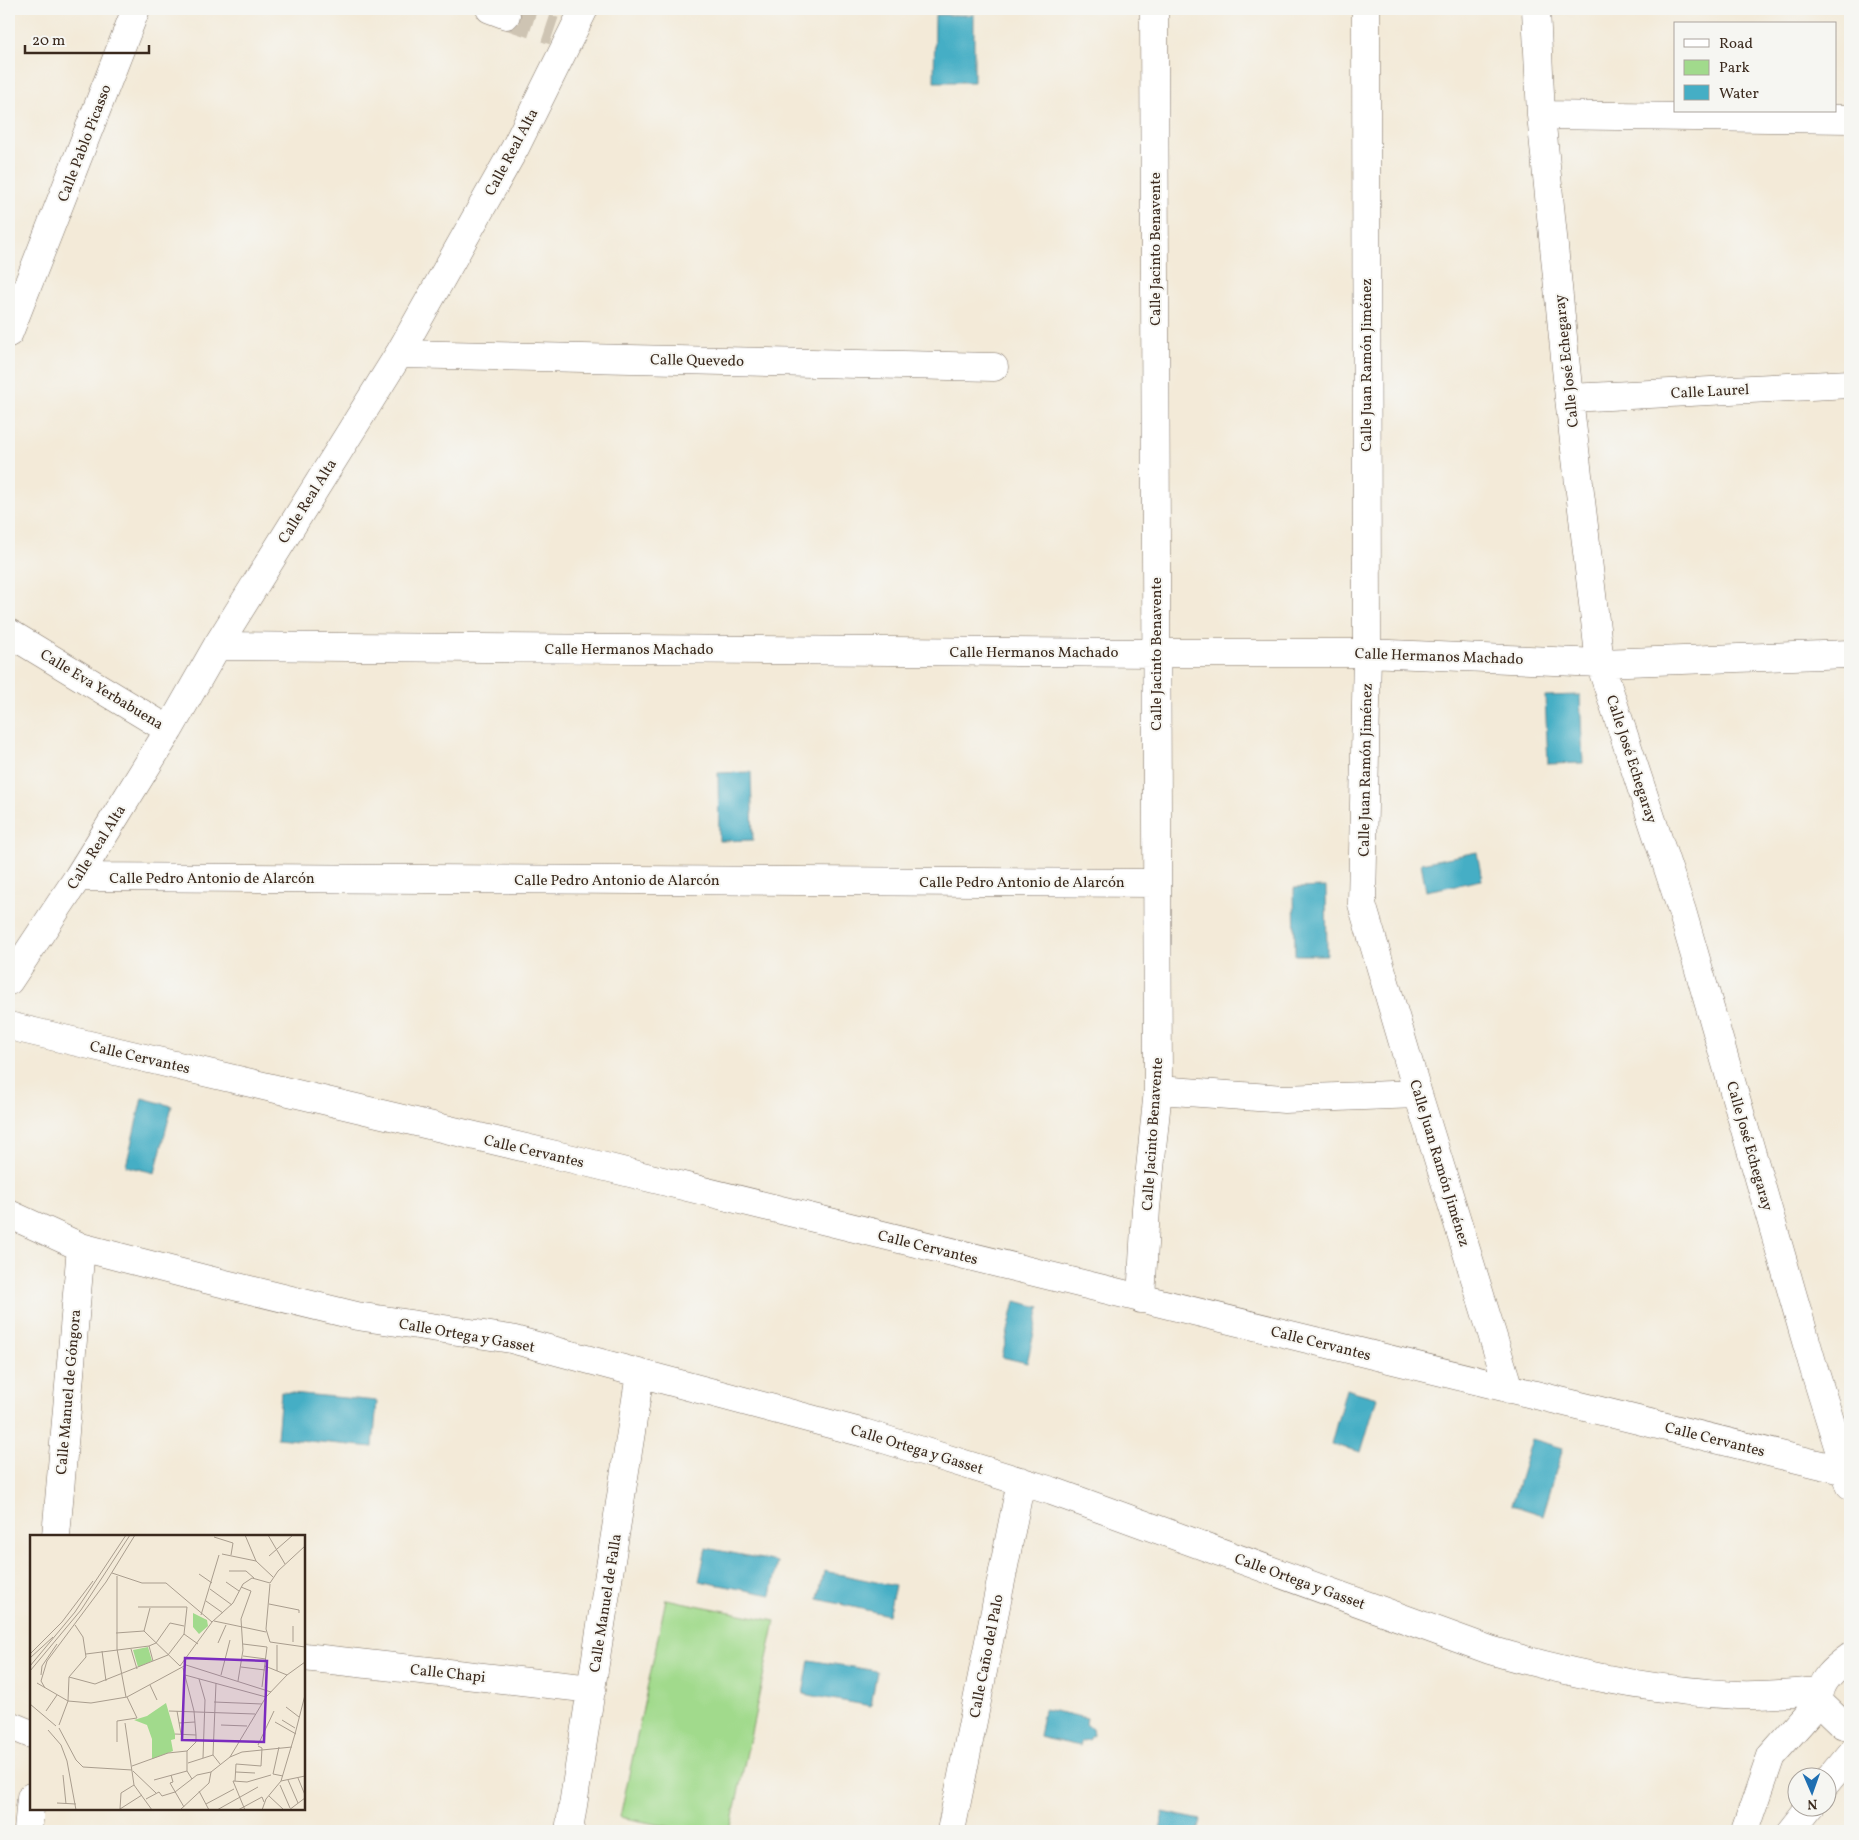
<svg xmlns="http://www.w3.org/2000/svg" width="1859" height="1840" viewBox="0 0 1859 1840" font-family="Vollkorn,serif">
	<rect width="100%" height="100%" fill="#f6f6f2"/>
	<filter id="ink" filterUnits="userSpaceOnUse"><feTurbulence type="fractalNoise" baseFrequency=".02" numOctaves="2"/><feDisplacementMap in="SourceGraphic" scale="10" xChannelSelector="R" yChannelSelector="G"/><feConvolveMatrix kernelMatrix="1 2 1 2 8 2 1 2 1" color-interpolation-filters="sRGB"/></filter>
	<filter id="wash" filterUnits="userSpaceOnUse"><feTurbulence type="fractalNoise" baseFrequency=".0096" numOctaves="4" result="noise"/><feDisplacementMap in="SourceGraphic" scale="20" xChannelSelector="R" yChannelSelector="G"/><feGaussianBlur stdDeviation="1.12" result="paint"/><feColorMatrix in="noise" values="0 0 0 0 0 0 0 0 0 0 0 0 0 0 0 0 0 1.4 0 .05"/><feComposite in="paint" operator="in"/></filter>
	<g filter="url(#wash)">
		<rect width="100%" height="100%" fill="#f3ead8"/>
		<path fill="#a1da8c" stroke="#6e8255" d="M 666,1599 L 775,1621 L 730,1831 L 691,1831 L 620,1817 Z"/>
		<path fill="#45aec5" stroke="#406c72" d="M 935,15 L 974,15 L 974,82 L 934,82 Z
			M 1580,695 L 1583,763 L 1548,764 L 1545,696 Z
			M 751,772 L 753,840 L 719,841 L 718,773 Z
			M 1477,852 L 1482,880 L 1426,891 L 1421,863 Z
			M 1326,887 L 1327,955 L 1295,955 L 1294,888 Z
			M 142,1098 L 172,1106 L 155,1173 L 126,1166 Z
			M 1015,1301 L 1040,1307 L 1027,1363 L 1002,1357 Z
			M 1346,1389 L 1377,1398 L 1361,1452 L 1331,1444 Z
			M 281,1392 L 377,1401 L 373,1447 L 277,1438 Z
			M 1532,1439 L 1563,1448 L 1543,1515 L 1512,1505 Z
			M 706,1548 L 778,1562 L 771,1595 L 699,1581 Z
			M 824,1571 L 895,1586 L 888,1615 L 818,1599 Z
			M 809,1660 L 877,1671 L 871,1706 L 803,1694 Z
			M 1044,1709 L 1087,1718 L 1086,1724 L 1092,1729 L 1093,1735 L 1089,1740 L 1082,1741 L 1080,1746 L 1039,1737 Z
			M 1163,1812 L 1201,1820 L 1198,1831 L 1159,1831 Z"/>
	</g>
	<g filter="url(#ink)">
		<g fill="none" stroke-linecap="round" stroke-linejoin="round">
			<path stroke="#cec4b3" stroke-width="28" stroke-dasharray="28 14" stroke-linecap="butt" d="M 506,15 L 554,31"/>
			<defs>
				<path id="minor" d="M 490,9 L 506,15
					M 1366,9 L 1367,653 L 1362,904 L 1418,1094 L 1509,1389
					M 1536,9 L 1541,115 L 1569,398 L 1600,663 L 1682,911 L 1814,1369 L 1850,1485
					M 1541,115 L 1850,119
					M 9,333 L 136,9
					M 399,354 L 994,367
					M 1569,398 L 1850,384
					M 9,633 L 169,730
					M 217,646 L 1156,653 L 1367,653 L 1600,663 L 1850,654
					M 78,877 L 1156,883
					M 9,981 L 78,877 L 169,730 L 217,646 L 399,354 L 515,148 L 584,9
					M 9,1026 L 577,1160 L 1846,1471
					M 1158,1090 L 1284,1099 L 1418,1094
					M 9,1214 L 81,1247 L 205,1279 L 357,1316 L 511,1339 L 864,1433 L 1052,1491 L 1490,1650 C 1570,1674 1654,1691 1738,1695 C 1764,1696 1792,1693 1818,1691
					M 1141,1299 L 1146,1208 L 1158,1090 L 1154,9
					M 56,1536 L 81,1247
					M 304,1657 L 592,1689
					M 1850,1657 C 1835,1668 1818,1681 1819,1702 L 1843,1725 L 1850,1726
					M 9,1725 L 31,1734
					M 1826,1783 L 1850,1754
					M 28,1831 L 31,1797
					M 569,1831 L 640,1374
					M 951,1831 L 1021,1481
					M 1745,1831 L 1771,1756 L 1819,1702
					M 1791,1831 L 1809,1808"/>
			</defs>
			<use href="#minor" stroke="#7b6d5f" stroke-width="29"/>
			<use href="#minor" stroke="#fff" stroke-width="28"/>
		</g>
	</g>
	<g text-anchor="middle" stroke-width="4" stroke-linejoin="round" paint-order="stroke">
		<g font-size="15" fill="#3b2a1e" stroke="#f6f6f2">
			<text transform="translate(84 143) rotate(-69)" y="5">Calle Pablo Picasso</text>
			<text transform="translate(511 152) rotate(-62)" y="5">Calle Real Alta</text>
			<text transform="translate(1155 249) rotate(-90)" y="5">Calle Jacinto Benavente</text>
			<text transform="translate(697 360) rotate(1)" y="5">Calle Quevedo</text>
			<text transform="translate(1566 361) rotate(-96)" y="5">Calle José Echegaray</text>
			<text transform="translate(1366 365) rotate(-90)" y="5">Calle Juan Ramón Jiménez</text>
			<text transform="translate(1710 391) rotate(-3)" y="5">Calle Laurel</text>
			<text transform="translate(307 501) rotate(-58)" y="5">Calle Real Alta</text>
			<text x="629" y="654">Calle Hermanos Machado</text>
			<text x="1034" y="657">Calle Hermanos Machado</text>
			<text transform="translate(1156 654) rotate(-90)" y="5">Calle Jacinto Benavente</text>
			<text transform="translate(1439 656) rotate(2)" y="5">Calle Hermanos Machado</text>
			<text transform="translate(102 689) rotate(31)" y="5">Calle Eva Yerbabuena</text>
			<text transform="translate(1632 759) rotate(72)" y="5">Calle José Echegaray</text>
			<text transform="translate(1365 770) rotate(-89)" y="5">Calle Juan Ramón Jiménez</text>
			<text transform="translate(96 847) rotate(-58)" y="5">Calle Real Alta</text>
			<text x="212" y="883">Calle Pedro Antonio de Alarcón</text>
			<text x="617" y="885">Calle Pedro Antonio de Alarcón</text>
			<text x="1022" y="887">Calle Pedro Antonio de Alarcón</text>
			<text transform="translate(140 1057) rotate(13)" y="5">Calle Cervantes</text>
			<text transform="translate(1152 1134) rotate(-86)" y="5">Calle Jacinto Benavente</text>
			<text transform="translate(1750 1146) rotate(74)" y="5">Calle José Echegaray</text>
			<text transform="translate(534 1151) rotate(13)" y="5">Calle Cervantes</text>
			<text transform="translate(1440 1163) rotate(73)" y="5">Calle Juan Ramón Jiménez</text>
			<text transform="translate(928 1247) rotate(14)" y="5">Calle Cervantes</text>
			<text transform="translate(467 1335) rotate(10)" y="5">Calle Ortega y Gasset</text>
			<text transform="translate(1321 1343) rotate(14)" y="5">Calle Cervantes</text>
			<text transform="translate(68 1392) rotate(-85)" y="5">Calle Manuel de Góngora</text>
			<text transform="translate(1715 1439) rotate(14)" y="5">Calle Cervantes</text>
			<text transform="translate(917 1449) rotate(17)" y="5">Calle Ortega y Gasset</text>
			<text transform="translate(1300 1581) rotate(20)" y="5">Calle Ortega y Gasset</text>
			<text transform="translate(605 1603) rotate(-81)" y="5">Calle Manuel de Falla</text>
			<text transform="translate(986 1656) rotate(-79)" y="5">Calle Caño del Palo</text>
			<text transform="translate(448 1673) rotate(6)" y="5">Calle Chapi</text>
		</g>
	</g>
	<g transform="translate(30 1535)">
		<rect width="275" height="275" fill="#f3ead8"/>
		<path d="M 163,78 L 177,85 L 178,91 L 169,99 L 163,92 ZM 118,112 L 122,126 L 108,132 L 103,115 ZM 136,168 L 145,199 L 145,204 L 141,205 L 143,216 L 122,224 L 122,204 L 117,190 L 104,185 L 117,181 Z" fill="#a1da8c"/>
		<path fill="none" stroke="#a99d8e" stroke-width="1" d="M 215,0 L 226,26 L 243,42M 238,0 L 255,29M 184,2 L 203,8 L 201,20M 192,19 L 226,26M 239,21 L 263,0M 199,36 L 216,36 L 224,43M 82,38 L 112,48 L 136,48 L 182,87M 169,39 L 182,48M 87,41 L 87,114 L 96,162M 196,47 L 209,56M 240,49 L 236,94 L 240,107 L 275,112M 180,54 L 202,70M 176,66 L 193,78M 239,69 L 269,75 L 269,78M 108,72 L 157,72M 171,80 L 189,20M 184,86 L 236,97M 114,96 L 150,131M 114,96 L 120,73M 86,98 L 114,96M 154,99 L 168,109M 263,107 L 263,91M 188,108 L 196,90M 213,109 L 237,112 L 232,152M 119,111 L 123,126M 101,114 L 107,134M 72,116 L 76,146M 0,119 L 32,87 L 63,46M 56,119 L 119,111 L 126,108 L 140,88 L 154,91M 213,121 L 236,124M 0,123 L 23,102M 156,130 L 241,157M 0,131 L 45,77 L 96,0M 150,131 L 182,87 L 203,68 L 213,49 L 222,43 L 240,48 L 248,36 L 275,11M 235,131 L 257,140M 211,132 L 235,135M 153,133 L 164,176 L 166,200 L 166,207 L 157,216M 0,136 L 51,75 L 100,0M 247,136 L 247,110M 11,140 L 12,131 L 27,109M 155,140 L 236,162M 191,140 L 200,105M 39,142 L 65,149 L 138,120 L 154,99 L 157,72M 169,144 L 175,165 L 173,223M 208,146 L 213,115 L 211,84 L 221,56 L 211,52M 7,148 L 38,166 L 61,168 L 97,162 L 156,130M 186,148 L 183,220 L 190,229M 120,150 L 127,165M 15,153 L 11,146 L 17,126 L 76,47 L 105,0M 184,167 L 232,169M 0,169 L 26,191M 256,172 L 269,182M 16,176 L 27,160M 139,176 L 225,179M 147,176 L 151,199M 252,185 L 265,193M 245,187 L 266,199M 95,188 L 104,250M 149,188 L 165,187M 29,190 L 38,166 L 39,142 L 56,122 L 53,102 L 45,90M 191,190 L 217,191M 29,193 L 46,225 L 53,232 L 102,235M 18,195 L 31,210 L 37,226 L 46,275M 145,199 L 166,200M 265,199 L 275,160M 87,207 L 87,186 L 107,183 L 97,162M 228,210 L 244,176M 249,212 L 243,239 L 253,241M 157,216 L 157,236 L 162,244M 200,222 L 236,162 L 257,140 L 275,127M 158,228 L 183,220M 102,231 L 138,218 L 157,216M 103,236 L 126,258M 206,237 L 225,238M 33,240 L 36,269M 141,240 L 143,247 L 140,248 L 154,272M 268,243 L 275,260M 124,245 L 157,236M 258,245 L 268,268M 205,246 L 206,229 L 231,231 L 232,213 L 228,211M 251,246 L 275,241M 104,250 L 91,258 L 90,274 L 112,260M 104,250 L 122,275M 250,250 L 260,273M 169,256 L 179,275M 239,261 L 254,275M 116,264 L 129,257 L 132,261 L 145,257 L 167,240 L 181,237 L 200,222 L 212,217 L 262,212M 27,268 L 46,269M 176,269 L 204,254M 150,275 L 179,248 L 181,237M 187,275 L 228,252M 208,275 L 232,262 L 234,267M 215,275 L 203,246 L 217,247 L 241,240M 232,275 L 236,264 L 251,246 L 265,199M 259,275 L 275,263"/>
		<path fill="#7b2cbf" fill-opacity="0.15" stroke="#7b2cbf" stroke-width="2.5" d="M 155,123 L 237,126 L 234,207 L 152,205 Z"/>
		<rect width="275" height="275" fill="none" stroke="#3b2a1e" stroke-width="2.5"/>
	</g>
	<rect width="1859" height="1840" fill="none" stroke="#f6f6f2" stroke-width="30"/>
	<rect x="1674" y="22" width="162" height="90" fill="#f6f6f2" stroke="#aba49d"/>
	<rect x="1684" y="39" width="25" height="8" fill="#ffffff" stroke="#aba49d"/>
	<text x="1719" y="48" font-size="15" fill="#3b2a1e">Road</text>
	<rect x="1684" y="60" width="25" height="15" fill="#a1da8c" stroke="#aba49d"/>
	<text x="1719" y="72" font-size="15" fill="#3b2a1e">Park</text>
	<rect x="1684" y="85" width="25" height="15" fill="#45aec5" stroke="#aba49d"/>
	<text x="1719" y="98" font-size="15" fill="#3b2a1e">Water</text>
	<g transform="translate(1812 1792) rotate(178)"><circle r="24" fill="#f6f6f2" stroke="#aba49d"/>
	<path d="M0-4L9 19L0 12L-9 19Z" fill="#1f6fb2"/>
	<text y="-8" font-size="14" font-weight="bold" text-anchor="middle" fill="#3b2a1e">N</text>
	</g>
	<path d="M25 45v8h124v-8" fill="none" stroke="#3b2a1e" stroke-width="2.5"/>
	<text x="32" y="45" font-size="15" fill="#3b2a1e" stroke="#f6f6f2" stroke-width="4" paint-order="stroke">20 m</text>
</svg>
